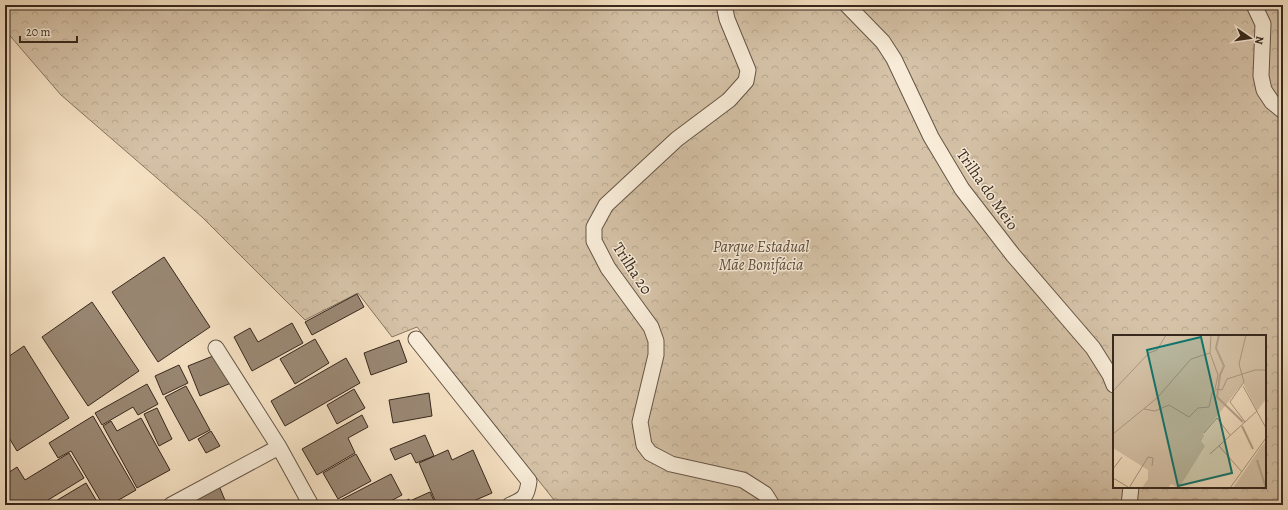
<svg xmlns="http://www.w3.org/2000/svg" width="1288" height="510" viewBox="0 0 1288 510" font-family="Alegreya,serif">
	<defs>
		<pattern id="forest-crowns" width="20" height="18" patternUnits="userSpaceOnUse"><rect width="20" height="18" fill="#d5c2a7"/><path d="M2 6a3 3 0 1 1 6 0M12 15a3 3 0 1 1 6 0" fill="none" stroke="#b7a78f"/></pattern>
	</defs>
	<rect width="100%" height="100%" fill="#f5e1c3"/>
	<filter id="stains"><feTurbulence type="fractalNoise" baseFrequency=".005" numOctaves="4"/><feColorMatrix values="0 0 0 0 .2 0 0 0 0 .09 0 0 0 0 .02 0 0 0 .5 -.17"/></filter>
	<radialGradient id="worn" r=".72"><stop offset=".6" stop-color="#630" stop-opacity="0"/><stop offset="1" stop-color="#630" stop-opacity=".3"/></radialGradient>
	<path fill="url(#forest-crowns)" stroke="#867562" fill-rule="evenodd" d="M 5,5 L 1283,5 L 1283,505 L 558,505 L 417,327 L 392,337 L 358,293 L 305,320 L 202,217 L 61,95 L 5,30 ZM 1114,336 L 1265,336 L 1265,487 L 1114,487 Z"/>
	<path fill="#9a8874" stroke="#37281e" d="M 164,257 L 210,327 L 158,362 L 112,292 Z
		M 357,294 L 364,307 L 312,335 L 305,322 Z
		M 92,302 L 139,371 L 88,406 L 42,337 Z
		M 292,323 L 303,343 L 252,371 L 234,337 L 250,328 L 258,342 Z
		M 315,339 L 329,363 L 295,384 L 280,359 Z
		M 399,340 L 407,362 L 371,375 L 364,353 Z
		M 24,346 L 69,418 L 17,451 L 5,431 L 5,359 Z
		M 218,354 L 231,383 L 200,396 L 188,366 Z
		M 346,358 L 360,383 L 285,426 L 271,401 Z
		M 179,365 L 188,383 L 163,395 L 155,376 Z
		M 147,384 L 158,404 L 138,415 L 133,407 L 102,425 L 95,413 Z
		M 186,386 L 210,430 L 189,441 L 165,397 Z
		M 354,389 L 365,408 L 337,424 L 327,405 Z
		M 429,393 L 432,416 L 393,423 L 389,400 Z
		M 157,408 L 172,439 L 159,446 L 144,414 Z
		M 362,415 L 368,427 L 348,438 L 355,453 L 317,475 L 302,449 Z
		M 93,416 L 136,490 L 110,505 L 103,505 L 71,451 L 58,458 L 49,443 Z
		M 141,418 L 170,470 L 137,488 L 103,426 L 111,421 L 117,431 Z
		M 211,431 L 220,446 L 206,453 L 198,439 Z
		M 425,435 L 434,456 L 416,463 L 411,453 L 395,460 L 390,449 Z
		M 448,450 L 452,460 L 473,450 L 492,493 L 464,505 L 437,505 L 419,463 Z
		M 69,453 L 84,478 L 40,505 L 5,505 L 5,475 L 17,467 L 25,480 Z
		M 356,454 L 371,481 L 338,499 L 323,473 Z
		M 391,474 L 402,495 L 383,505 L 331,505 Z
		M 86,483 L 99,505 L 49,505 Z
		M 219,486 L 227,505 L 196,505 L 193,498 Z
		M 430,492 L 436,505 L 415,505 L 412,500 Z
		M 409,499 L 412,505 L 398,505 Z"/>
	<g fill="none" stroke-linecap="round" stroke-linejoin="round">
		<defs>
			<path id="street" d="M 724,5 L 727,19 L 748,70 L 746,81 L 729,100 L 677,139 L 606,205 L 594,227 L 594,241 L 608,268 L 651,327 L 656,341 L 656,355 L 640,422 L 644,445 L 650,453 L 671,464 L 743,480 L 765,494 L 772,505
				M 847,5 L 883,42 L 894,59 L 931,137 L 962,189 L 1013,255 L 1093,348 L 1110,375 L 1114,385
				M 1254,5 L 1263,24 L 1261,76 L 1264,90 L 1272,102 L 1283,111
				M 416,339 L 529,481 C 527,497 524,499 510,505
				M 216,348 L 279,447 L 311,505
				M 171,505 L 279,447
				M 1129,505 L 1131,487"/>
		</defs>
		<use href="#street" stroke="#665647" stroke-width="17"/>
		<use href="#street" stroke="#f8ecd8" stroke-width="15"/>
	</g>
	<g text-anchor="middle" stroke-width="3" stroke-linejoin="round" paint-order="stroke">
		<g font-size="16" fill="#37281e" stroke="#f8ecd8">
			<text transform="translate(988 189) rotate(55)" y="6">Trilha do Meio</text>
			<text transform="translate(633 268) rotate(57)" y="6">Trilha 20</text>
		</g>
		<g font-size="16" font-style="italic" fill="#5e4e40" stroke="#f8ecd8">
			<text x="761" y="252">Parque Estadual<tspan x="761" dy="18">Mãe Bonifácia</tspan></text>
		</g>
	</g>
	<g transform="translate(1113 335)">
		<rect width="153" height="153" fill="#f5e1c3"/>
		<path d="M 0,0 L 153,0 L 153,64 L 144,76 L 130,48 L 90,99 L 91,101 L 88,106 L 92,111 L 66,153 L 58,149 L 55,153 L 29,153 L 35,144 L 35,135 L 0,113 Z" fill="#d5c2a7"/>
		<path d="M 153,106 L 153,153 L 120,153 L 148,112 Z" fill="#d5c2a7"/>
		<path fill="none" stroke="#b4a28b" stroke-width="2" d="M 106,0 L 103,13 L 111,31 L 107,40 L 104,62 L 130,87M 129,91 L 140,114M 144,125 L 153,153"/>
		<path fill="none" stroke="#a99781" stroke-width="1" d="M 98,0 L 97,18 L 105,40 L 102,54M 130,51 L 153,93M 0,56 L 36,18 L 44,15 L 53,0M 31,74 L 42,76 L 56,70 L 76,82 L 85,73 L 96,72 L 99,58 L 104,54 L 109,55 L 114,44 L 142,35 L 153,35M 132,87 L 117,67 L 131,47 L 126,29 L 133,0M 91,98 L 104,83 L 117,100M 0,99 L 44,63 L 78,24 L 97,18M 106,111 L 129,137M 97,119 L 144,76M 0,134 L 9,122M 0,143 L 15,152M 16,153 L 35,122 L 40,123 L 39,131M 117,153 L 153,103"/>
		<path fill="#0f766e" fill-opacity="0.15" stroke="#0f766e" stroke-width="2" d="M 88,2 L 119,138 L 65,151 L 34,15 Z"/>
		<rect width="153" height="153" fill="none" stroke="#37281e" stroke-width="2"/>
	</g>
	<rect width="1288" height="510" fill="none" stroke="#f5e1c3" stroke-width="20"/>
	<rect x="6" y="6" width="1276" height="498" fill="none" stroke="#37281e" stroke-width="2"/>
	<rect x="10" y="10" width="1268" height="490" fill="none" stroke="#37281e"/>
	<g transform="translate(1250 38) rotate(103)" stroke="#f8ecd8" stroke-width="3" paint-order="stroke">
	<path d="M0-3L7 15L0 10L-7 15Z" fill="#37281e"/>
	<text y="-6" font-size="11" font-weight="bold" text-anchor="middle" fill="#37281e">N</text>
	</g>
	<path d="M20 36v6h57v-6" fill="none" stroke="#37281e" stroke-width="2"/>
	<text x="26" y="36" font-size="12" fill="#37281e" stroke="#f8ecd8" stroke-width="3" paint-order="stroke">20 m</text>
	<rect width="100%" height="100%" filter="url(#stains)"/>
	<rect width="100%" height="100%" fill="url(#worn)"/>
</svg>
